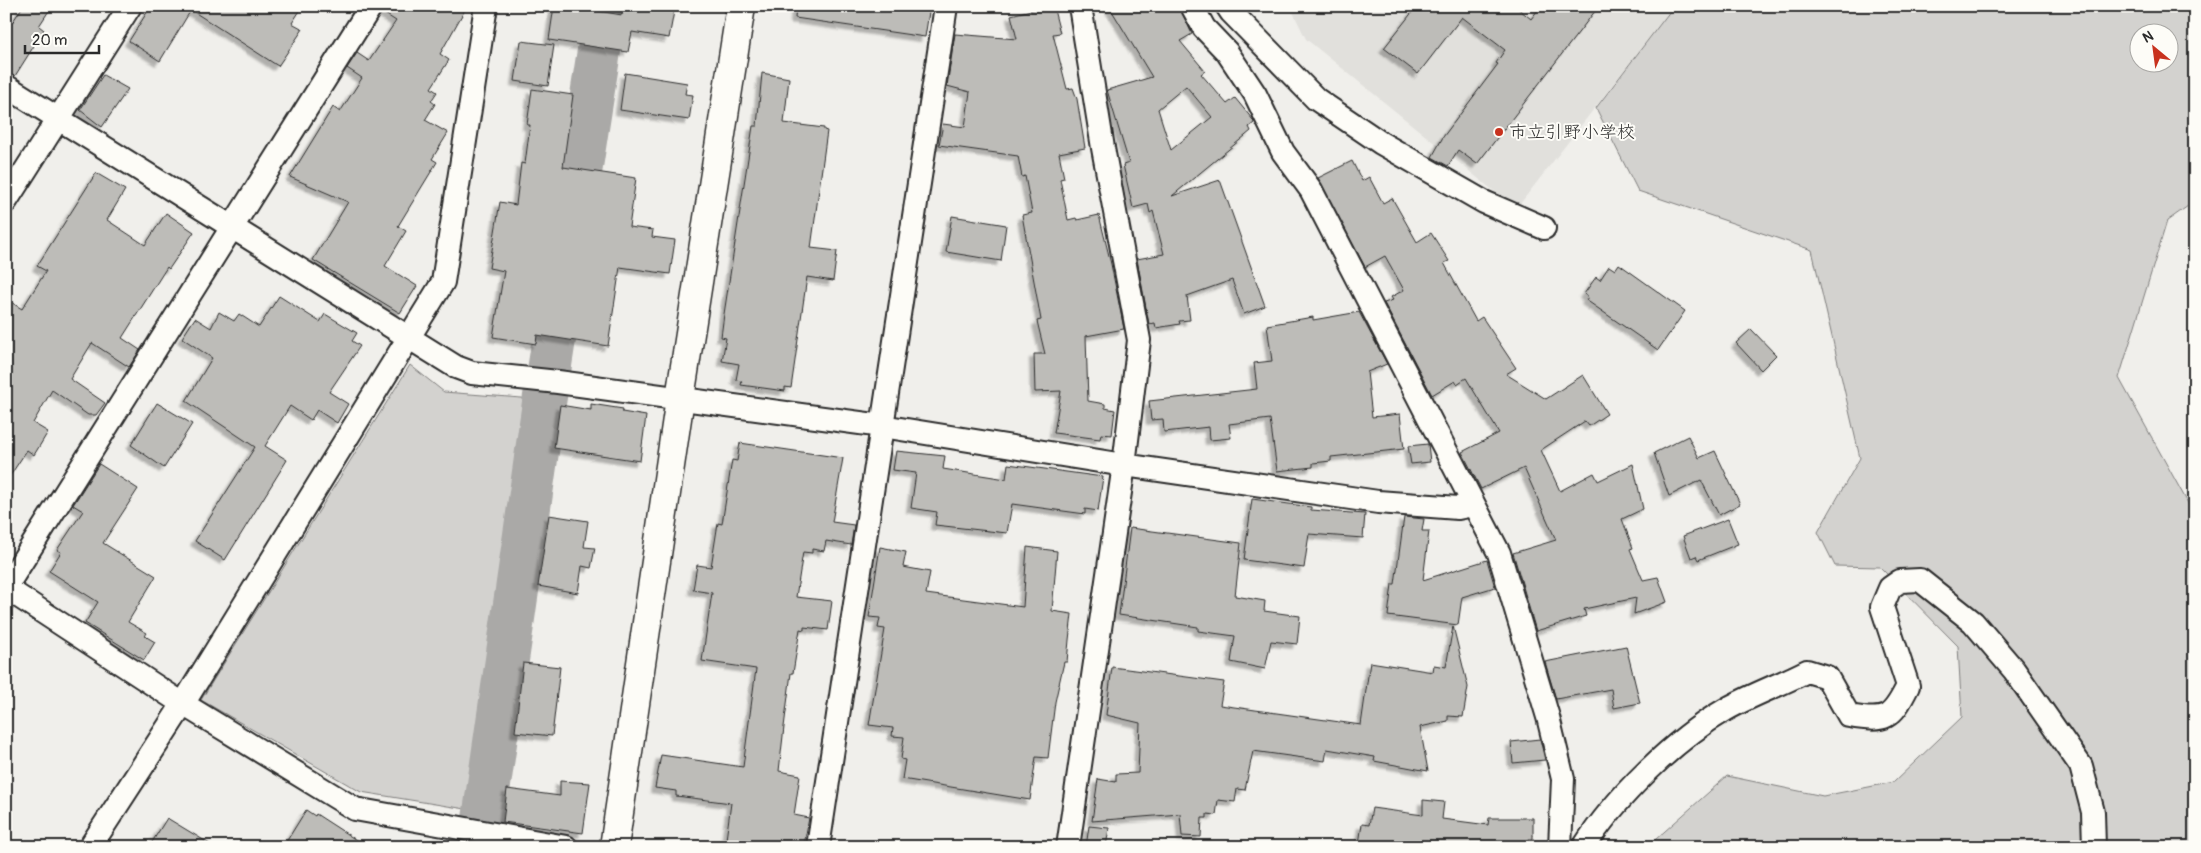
<svg xmlns="http://www.w3.org/2000/svg" width="2201" height="853" viewBox="0 0 2201 853" font-family="Pangolin,'Klee One',sans-serif">
	<defs>
		<filter id="shadow"><feDropShadow dx="-4.5" dy="4.5" stdDeviation="1" flood-color="#0004"/></filter>
	</defs>
	<rect width="100%" height="100%" fill="#f0efeb"/>
	<filter id="ink" filterUnits="userSpaceOnUse"><feTurbulence type="fractalNoise" baseFrequency=".02" numOctaves="2"/><feDisplacementMap in="SourceGraphic" scale="10" xChannelSelector="R" yChannelSelector="G"/><feConvolveMatrix kernelMatrix="1 2 1 2 8 2 1 2 1" color-interpolation-filters="sRGB"/></filter>
	<g filter="url(#ink)">
		<path fill="#e1e0dc" d="M 1290,6 L 1674,6 L 1516,209 L 1306,39 Z"/>
		<path fill="#d3d2cf" stroke="#7f7e7d" fill-rule="evenodd" d="M 1674,6 L 2195,6 L 2195,201 L 2167,221 L 2119,378 L 2195,516 L 2195,837 L 2187,847 L 1647,847 L 1727,776 L 1823,796 L 1894,782 L 1962,717 L 1958,646 L 1880,567 L 1835,566 L 1818,532 L 1860,458 L 1812,250 L 1638,191 L 1596,108 ZM 2138,32 L 2168,32 L 2168,62 L 2138,62 Z
			M 410,365 L 444,392 L 534,399 L 472,810 L 361,792 L 201,700 Z"/>
		<g fill="none" stroke-linecap="round" stroke-linejoin="round">
			<path stroke="#aaa9a7" stroke-width="44" d="M 480,847 L 544,403 L 606,6"/>
		</g>
		<path fill="#bdbcb8" stroke="#2b2b2b" fill-rule="evenodd" filter="url(#shadow)" d="M 23,6 L 52,6 L 39,26 L 44,30 L 15,76 L 6,73 L 6,32 Z
			M 151,6 L 303,6 L 292,23 L 303,29 L 278,66 L 191,10 L 160,61 L 129,41 Z
			M 384,6 L 467,6 L 440,54 L 449,60 L 431,88 L 437,92 L 431,101 L 435,104 L 425,120 L 448,133 L 432,159 L 437,162 L 398,226 L 406,231 L 385,266 L 417,286 L 400,313 L 313,260 L 348,202 L 290,177 L 333,107 L 340,112 L 362,78 L 347,68 L 357,53 L 369,61 L 396,21 L 382,12 Z
			M 554,6 L 568,6 L 622,15 L 623,6 L 675,6 L 669,38 L 632,32 L 628,52 L 549,40 Z
			M 796,6 L 930,6 L 925,37 L 795,18 Z
			M 1047,6 L 1053,6 L 1060,33 L 1053,34 L 1067,89 L 1073,88 L 1077,99 L 1085,148 L 1059,153 L 1064,178 L 1060,179 L 1068,220 L 1076,218 L 1077,220 L 1099,215 L 1111,264 L 1124,329 L 1086,336 L 1088,401 L 1105,404 L 1105,408 L 1115,410 L 1112,435 L 1101,434 L 1100,439 L 1054,433 L 1061,391 L 1035,392 L 1034,354 L 1045,354 L 1037,321 L 1041,320 L 1022,215 L 1032,213 L 1025,176 L 1022,177 L 1018,156 L 939,145 L 943,124 L 965,127 L 970,92 L 947,86 L 955,34 L 1017,39 L 1011,15 Z
			M 1109,6 L 1179,6 L 1192,34 L 1180,41 L 1205,71 L 1201,74 L 1227,104 L 1235,98 L 1253,120 L 1254,123 L 1249,127 L 1251,131 L 1172,196 L 1220,180 L 1265,306 L 1244,314 L 1232,280 L 1187,296 L 1190,320 L 1179,321 L 1180,324 L 1156,328 L 1155,323 L 1149,324 L 1137,259 L 1164,254 L 1153,211 L 1150,213 L 1148,204 L 1133,208 L 1123,165 L 1129,163 L 1107,90 L 1152,77 ZM 1186,86 L 1212,117 L 1171,150 L 1158,109 Z
			M 1417,6 L 1515,6 L 1531,19 L 1541,6 L 1599,6 L 1477,164 L 1458,150 L 1448,166 L 1432,157 L 1443,137 L 1498,64 L 1496,63 L 1505,50 L 1462,17 L 1418,74 L 1384,48 Z
			M 521,41 L 554,45 L 548,86 L 515,81 Z
			M 625,73 L 687,83 L 685,94 L 693,95 L 689,120 L 620,110 Z
			M 762,73 L 789,78 L 784,123 L 824,128 L 824,130 L 827,131 L 811,248 L 837,251 L 833,281 L 807,277 L 791,388 L 785,387 L 785,391 L 741,385 L 742,381 L 736,380 L 739,364 L 722,361 L 726,338 L 721,337 L 724,314 L 753,126 L 757,126 Z
			M 103,75 L 128,89 L 102,127 L 80,110 Z
			M 532,89 L 573,95 L 563,167 L 636,178 L 629,227 L 653,230 L 652,237 L 675,240 L 670,274 L 620,267 L 608,346 L 537,335 L 536,344 L 493,337 L 504,271 L 489,268 L 500,202 L 516,205 L 521,163 L 525,164 L 530,125 L 527,125 Z
			M 1352,161 L 1362,181 L 1369,177 L 1383,203 L 1392,198 L 1417,242 L 1431,233 L 1449,261 L 1444,263 L 1476,321 L 1482,317 L 1516,368 L 1506,374 L 1546,399 L 1583,375 L 1607,414 L 1589,426 L 1585,421 L 1541,450 L 1560,491 L 1594,473 L 1598,481 L 1633,464 L 1643,509 L 1622,519 L 1633,548 L 1630,549 L 1643,580 L 1658,577 L 1667,602 L 1634,614 L 1636,598 L 1584,609 L 1586,616 L 1536,631 L 1513,553 L 1556,540 L 1524,468 L 1481,489 L 1462,452 L 1499,433 L 1466,378 L 1457,384 L 1455,381 L 1432,395 L 1384,303 L 1393,300 L 1391,297 L 1404,290 L 1385,256 L 1365,267 L 1318,178 Z
			M 96,173 L 125,190 L 107,220 L 145,245 L 166,213 L 194,232 L 169,269 L 167,267 L 122,338 L 140,350 L 129,367 L 92,343 L 70,379 L 105,403 L 96,415 L 88,415 L 52,390 L 33,423 L 48,432 L 34,455 L 27,450 L 6,482 L 6,299 L 22,309 L 46,271 L 37,266 Z
			M 952,216 L 1006,225 L 1001,261 L 946,252 Z
			M 1619,264 L 1685,311 L 1658,350 L 1586,300 L 1588,297 L 1584,294 L 1596,277 L 1600,280 L 1609,266 L 1615,270 Z
			M 279,296 L 320,322 L 325,314 L 357,333 L 352,341 L 360,346 L 329,392 L 348,404 L 337,423 L 317,410 L 311,420 L 290,406 L 265,446 L 287,460 L 225,560 L 195,541 L 255,447 L 186,401 L 212,358 L 182,338 L 195,318 L 211,328 L 219,312 L 234,321 L 239,314 L 259,327 Z
			M 1359,312 L 1387,364 L 1367,372 L 1372,417 L 1400,414 L 1404,449 L 1331,457 L 1331,461 L 1313,463 L 1313,467 L 1277,471 L 1270,419 L 1229,424 L 1231,438 L 1210,440 L 1209,427 L 1164,432 L 1163,419 L 1151,420 L 1149,401 L 1257,389 L 1254,363 L 1272,361 L 1267,325 L 1313,317 L 1313,320 Z
			M 1751,329 L 1776,355 L 1761,370 L 1736,343 Z
			M 157,403 L 192,424 L 164,468 L 131,445 Z
			M 591,404 L 623,409 L 622,412 L 646,416 L 640,461 L 554,448 L 560,405 L 591,410 Z
			M 1688,436 L 1699,458 L 1715,451 L 1740,504 L 1719,515 L 1701,480 L 1669,496 L 1654,453 Z
			M 740,443 L 843,458 L 832,522 L 854,525 L 851,545 L 826,541 L 824,551 L 812,549 L 812,553 L 803,552 L 796,597 L 832,601 L 828,630 L 804,627 L 804,630 L 800,629 L 793,673 L 791,673 L 784,727 L 779,771 L 800,775 L 794,815 L 809,818 L 804,845 L 785,842 L 784,847 L 725,847 L 731,803 L 676,796 L 676,791 L 655,788 L 661,755 L 743,767 L 756,669 L 702,661 L 712,593 L 693,590 L 697,565 L 711,567 L 718,523 L 722,524 L 732,460 L 737,461 Z
			M 1428,444 L 1430,462 L 1411,464 L 1408,446 Z
			M 896,451 L 945,456 L 943,469 L 1006,479 L 1008,464 L 1103,477 L 1098,511 L 1085,509 L 1085,514 L 1012,504 L 1007,533 L 935,525 L 937,512 L 911,508 L 916,473 L 893,470 Z
			M 99,464 L 138,489 L 103,543 L 156,576 L 128,622 L 147,633 L 145,636 L 155,642 L 144,660 L 85,623 L 98,602 L 49,571 L 61,552 L 57,550 L 83,511 L 73,505 Z
			M 1252,499 L 1311,507 L 1311,510 L 1365,514 L 1363,538 L 1309,534 L 1304,568 L 1244,560 Z
			M 549,515 L 588,521 L 584,547 L 595,548 L 591,568 L 582,566 L 578,593 L 538,586 Z
			M 1404,517 L 1424,519 L 1422,531 L 1429,531 L 1423,580 L 1487,560 L 1495,587 L 1462,597 L 1458,625 L 1388,616 L 1392,584 L 1395,584 Z
			M 1728,519 L 1738,544 L 1698,560 L 1696,556 L 1691,558 L 1683,536 Z
			M 1130,528 L 1241,543 L 1235,596 L 1265,601 L 1264,611 L 1300,616 L 1297,644 L 1271,641 L 1265,669 L 1231,662 L 1235,636 L 1198,631 L 1198,627 L 1119,615 Z
			M 880,547 L 906,552 L 903,567 L 930,572 L 926,594 L 1023,607 L 1027,547 L 1057,551 L 1052,611 L 1072,614 L 1069,640 L 1067,662 L 1064,662 L 1055,702 L 1048,758 L 1036,757 L 1030,800 L 902,779 L 905,760 L 901,759 L 904,737 L 892,736 L 893,728 L 869,725 L 885,629 L 878,628 L 880,618 L 869,617 Z
			M 1453,626 L 1468,687 L 1463,717 L 1448,716 L 1448,721 L 1420,727 L 1428,771 L 1374,761 L 1375,757 L 1327,749 L 1325,761 L 1253,751 L 1245,790 L 1237,789 L 1235,802 L 1218,800 L 1216,815 L 1207,814 L 1207,818 L 1202,818 L 1201,837 L 1182,836 L 1180,814 L 1092,821 L 1098,779 L 1116,782 L 1116,774 L 1138,773 L 1140,723 L 1106,715 L 1112,667 L 1224,682 L 1220,705 L 1361,725 L 1370,662 L 1433,672 L 1434,665 L 1446,667 Z
			M 1626,646 L 1640,703 L 1614,708 L 1611,689 L 1556,699 L 1545,662 Z
			M 523,663 L 560,667 L 552,736 L 515,732 Z
			M 1540,739 L 1545,760 L 1513,763 L 1511,742 Z
			M 560,781 L 590,783 L 583,833 L 503,822 L 507,789 L 560,796 Z
			M 1423,800 L 1444,802 L 1442,819 L 1488,825 L 1489,818 L 1533,818 L 1533,839 L 1529,839 L 1529,847 L 1367,847 L 1367,845 L 1359,844 L 1362,824 L 1369,825 L 1372,808 L 1423,815 Z
			M 306,810 L 315,816 L 316,814 L 367,847 L 283,847 Z
			M 167,818 L 215,847 L 149,847 Z
			M 1089,826 L 1109,828 L 1106,847 L 1086,847 Z"/>
		<g fill="none" stroke-linecap="round" stroke-linejoin="round">
			<defs>
				<path id="street" d="M 1192,6 L 1204,28 L 1227,52 L 1255,94 L 1283,152 L 1311,190 L 1499,553 L 1548,717 L 1563,779 L 1560,847
					M 1227,6 L 1231,12 L 1316,99 L 1381,143 L 1484,202 L 1544,228
					M 6,86 L 456,367 L 472,373 L 558,382 L 882,426 L 1124,465 L 1378,502 L 1458,508 L 1473,505
					M 6,201 L 130,6
					M 6,587 L 371,6
					M 6,588 L 183,704 L 355,809 L 566,847
					M 90,847 L 183,704 L 443,282 L 486,6
					M 818,847 L 946,6
					M 1068,847 L 1124,465 L 1139,340 L 1103,148 L 1080,6
					M 1584,847 C 1615,798 1675,739 1725,710 C 1751,695 1780,685 1807,671 L 1827,677 L 1849,716 C 1886,722 1891,720 1908,686 L 1882,607 L 1890,588 L 1900,581 L 1920,580 L 1973,622 L 2014,670 L 2081,766 L 2093,812 L 2094,847"/>
				<path id="secondary" d="M 614,847 L 680,398 L 741,6"/>
			</defs>
			<use href="#street" stroke="#2b2b2b" stroke-width="26"/>
			<use href="#secondary" stroke="#2b2b2b" stroke-width="31"/>
			<use href="#street" stroke="#fdfcf7" stroke-width="22"/>
			<use href="#secondary" stroke="#fdfcf7" stroke-width="28"/>
		</g>
	</g>
	<circle fill="#c8321e" stroke="#fdfcf7" stroke-width="2" cx="1499" cy="132" r="5"/>
	<g text-anchor="middle" stroke-width="4" stroke-linejoin="round" paint-order="stroke">
		<g font-size="18" fill="#2b2b2b" stroke="#fdfcf7" text-anchor="start">
			<text x="1509" y="138">市立引野小学校</text>
		</g>
	</g>
	<rect width="2201" height="853" fill="none" stroke="#fdfcf7" stroke-width="25"/>
	<rect x="12" y="12" width="2176" height="828" fill="none" stroke="#2b2b2b" stroke-width="2" filter="url(#ink)"/>
	<g transform="translate(2154 48) rotate(331)"><circle r="24" fill="#fdfcf7" stroke="#a9a8a5"/>
	<path d="M0-4L9 19L0 12L-9 19Z" fill="#c8321e"/>
	<text y="-8" font-size="14" font-weight="bold" text-anchor="middle" fill="#2b2b2b">N</text>
	</g>
	<path d="M25 45v8h74v-8" fill="none" stroke="#2b2b2b" stroke-width="2.5"/>
	<text x="32" y="45" font-size="15" fill="#2b2b2b" stroke="#fdfcf7" stroke-width="4" paint-order="stroke">20 m</text>
</svg>
